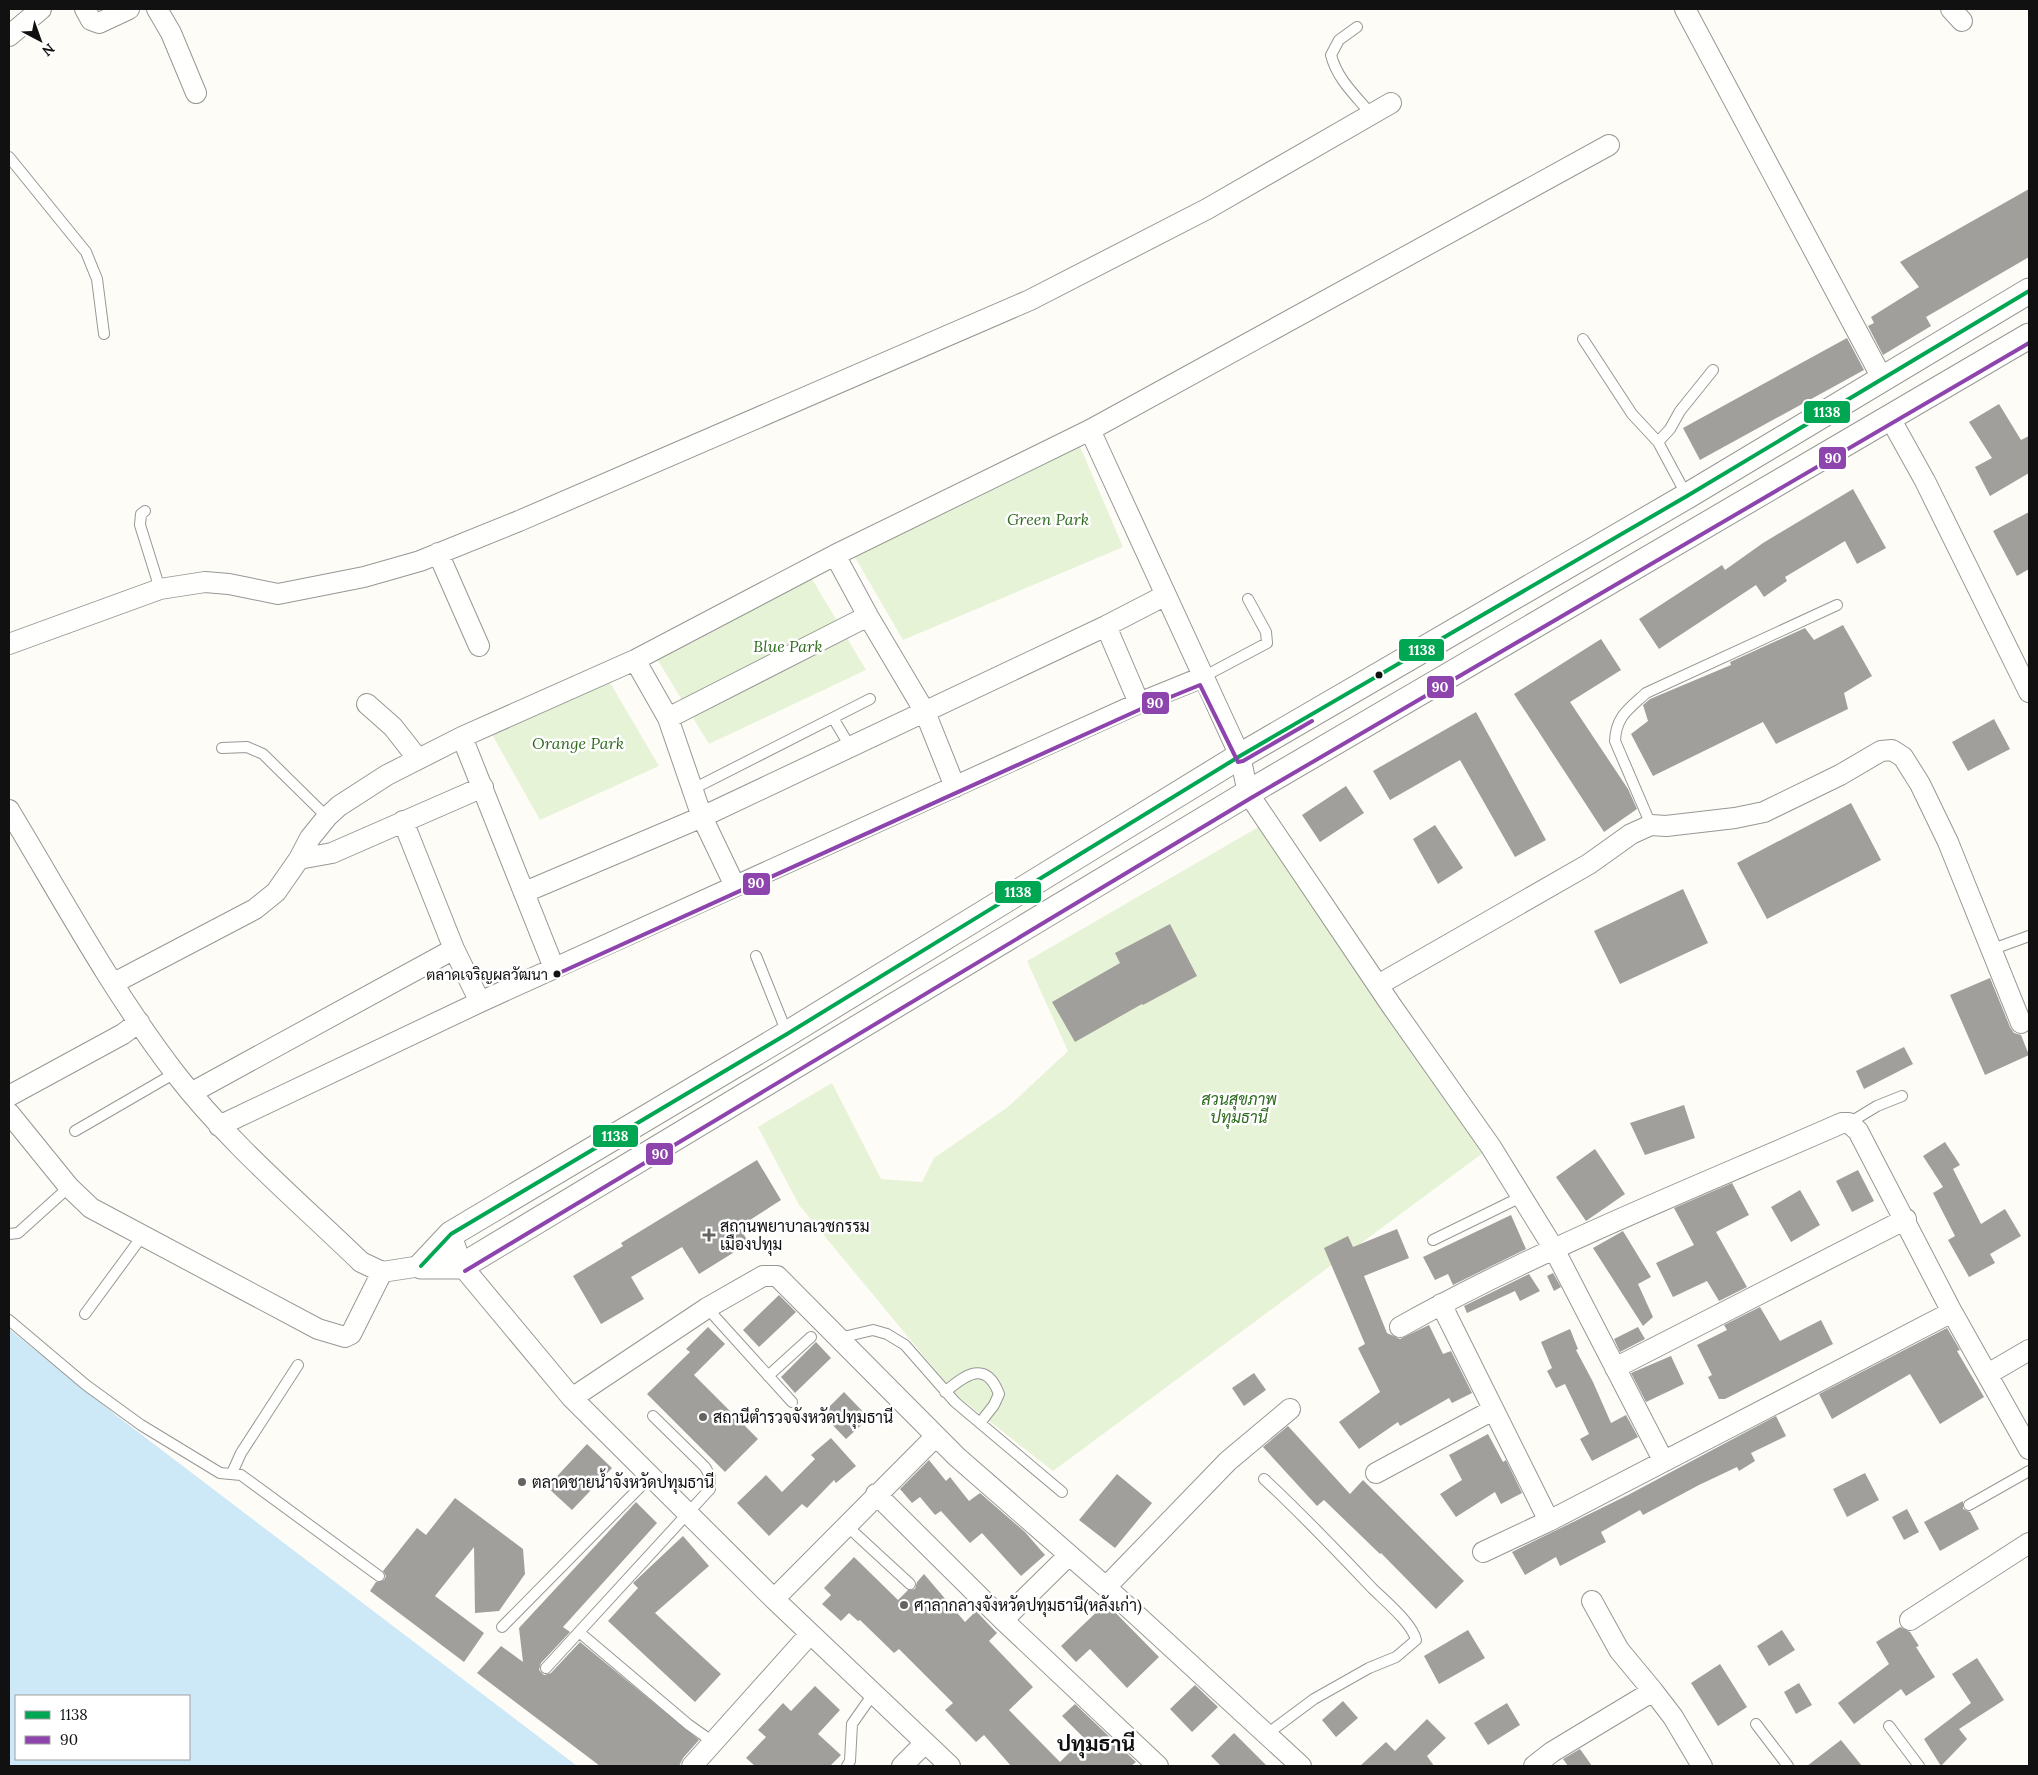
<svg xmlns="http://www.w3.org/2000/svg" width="2038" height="1775" viewBox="0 0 2038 1775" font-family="Lora,Sarabun,serif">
	<rect width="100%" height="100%" fill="#fdfcf7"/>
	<path fill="#e7f3d7" d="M 1079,444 L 1123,547 L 903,640 L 849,547 Z
		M 808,572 L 866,670 L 709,744 L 654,654 Z
		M 602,669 L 659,766 L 540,820 L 489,729 Z
		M 1262,825 L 1487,1150 L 1053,1471 L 956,1395 L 799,1205 L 758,1127 L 832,1083 L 881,1179 L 922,1182 L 934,1158 L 1008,1107 L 1068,1051 L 1027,961 Z"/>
	<path fill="#cde8f7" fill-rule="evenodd" d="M 9,1329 L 117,1416 L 577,1766 L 9,1766 ZM 16,1696 L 189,1696 L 189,1759 L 16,1759 Z"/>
	<path fill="#a19f9c" d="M 2029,189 L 2029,257 L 1926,317 L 1931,326 L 1883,355 L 1868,326 L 1874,323 L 1871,317 L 1919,287 L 1900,262 Z
		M 1847,338 L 1864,370 L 1700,460 L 1683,428 Z
		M 1999,404 L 2021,440 L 2029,436 L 2029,473 L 1990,496 L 1975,467 L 1992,458 L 1969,422 Z
		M 1853,489 L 1886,548 L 1857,564 L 1845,541 L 1785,577 L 1787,581 L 1764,597 L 1756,585 L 1659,649 L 1639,619 L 1722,565 L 1725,570 L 1763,543 Z
		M 2029,512 L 2029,569 L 2017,576 L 1993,531 Z
		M 1843,625 L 1872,676 L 1844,693 L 1848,709 L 1776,744 L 1763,722 L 1653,776 L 1631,734 L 1648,721 L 1643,705 L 1650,699 L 1731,665 L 1730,662 L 1805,628 L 1814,640 Z
		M 1601,639 L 1621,670 L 1570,702 L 1628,789 L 1637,809 L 1604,832 L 1514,694 Z
		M 1476,712 L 1546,840 L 1515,857 L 1460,760 L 1390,800 L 1373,771 Z
		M 1994,719 L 2010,749 L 1968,771 L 1952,742 Z
		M 1346,786 L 1364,813 L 1320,842 L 1302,815 Z
		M 1851,803 L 1881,860 L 1767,919 L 1737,863 Z
		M 1435,825 L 1463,868 L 1438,884 L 1413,839 Z
		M 1683,889 L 1708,943 L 1620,984 L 1594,931 Z
		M 1170,924 L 1197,976 L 1143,1005 L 1142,1004 L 1075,1042 L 1052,1002 L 1120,963 L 1115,953 Z
		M 1990,978 L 2010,1027 L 2014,1033 L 2021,1035 L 2029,1055 L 1985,1075 L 1950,995 Z
		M 1904,1047 L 1913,1064 L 1864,1089 L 1856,1071 Z
		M 1684,1105 L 1695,1138 L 1645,1155 L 1630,1123 Z
		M 1945,1142 L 1960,1165 L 1953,1169 L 1981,1224 L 2005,1209 L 2021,1236 L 1990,1254 L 1995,1263 L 1969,1277 L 1948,1240 L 1955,1236 L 1933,1193 L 1943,1187 L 1923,1156 Z
		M 1595,1149 L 1625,1194 L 1586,1221 L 1556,1177 Z
		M 757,1160 L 781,1200 L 739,1227 L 749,1243 L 699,1274 L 682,1247 L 631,1277 L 644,1299 L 601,1324 L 573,1276 L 623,1246 L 621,1243 Z
		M 1858,1170 L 1874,1201 L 1852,1212 L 1836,1181 Z
		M 1732,1183 L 1749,1215 L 1716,1232 L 1747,1287 L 1719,1301 L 1707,1281 L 1673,1297 L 1656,1263 L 1694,1245 L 1674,1208 Z
		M 1800,1190 L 1820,1225 L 1791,1242 L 1771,1207 Z
		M 1511,1215 L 1526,1249 L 1453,1285 L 1448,1274 L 1435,1280 L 1423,1257 Z
		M 1397,1229 L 1409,1258 L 1364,1276 L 1387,1333 L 1400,1339 L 1429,1325 L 1443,1354 L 1451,1351 L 1472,1393 L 1452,1403 L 1449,1398 L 1400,1426 L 1398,1422 L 1359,1449 L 1339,1422 L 1380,1392 L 1358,1348 L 1365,1344 L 1324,1248 L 1348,1236 L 1353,1247 Z
		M 1623,1231 L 1651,1277 L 1638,1284 L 1653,1317 L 1643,1326 L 1593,1248 Z
		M 1553,1273 L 1561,1287 L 1554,1291 L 1547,1276 Z
		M 1529,1274 L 1540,1291 L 1520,1301 L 1515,1291 L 1467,1313 L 1464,1306 Z
		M 779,1295 L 796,1312 L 759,1347 L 743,1330 Z
		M 1760,1307 L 1780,1341 L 1821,1320 L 1833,1344 L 1725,1399 L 1719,1399 L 1708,1377 L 1712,1375 L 1697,1345 L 1727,1330 L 1724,1325 Z
		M 708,1327 L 725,1344 L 694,1375 L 758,1439 L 725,1472 L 647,1394 L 690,1352 L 686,1349 Z
		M 1638,1327 L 1645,1339 L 1620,1352 L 1614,1339 Z
		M 1947,1328 L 1960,1350 L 1957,1351 L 1984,1397 L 1940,1424 L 1910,1374 L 1832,1419 L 1819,1394 Z
		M 1570,1329 L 1578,1349 L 1576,1350 L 1593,1382 L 1611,1423 L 1626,1415 L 1638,1437 L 1592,1461 L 1580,1439 L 1589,1434 L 1565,1384 L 1556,1388 L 1547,1371 L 1552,1368 L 1541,1342 Z
		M 816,1342 L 831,1358 L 795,1393 L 781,1377 Z
		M 1671,1356 L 1684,1384 L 1646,1402 L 1631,1373 Z
		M 1254,1373 L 1266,1390 L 1244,1406 L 1232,1388 Z
		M 844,1392 L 869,1418 L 846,1439 L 822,1414 Z
		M 1776,1416 L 1786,1436 L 1751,1453 L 1755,1461 L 1739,1471 L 1737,1467 L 1699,1485 L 1643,1515 L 1640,1510 L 1601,1532 L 1606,1542 L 1560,1566 L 1556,1557 L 1525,1575 L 1512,1552 L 1628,1495 Z
		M 1288,1426 L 1350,1494 L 1363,1480 L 1464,1581 L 1436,1609 L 1381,1553 L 1380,1554 L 1324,1500 L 1317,1506 L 1263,1447 Z
		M 1488,1434 L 1503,1462 L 1506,1460 L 1522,1493 L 1501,1504 L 1495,1492 L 1456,1517 L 1440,1494 L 1462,1480 L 1449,1455 Z
		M 831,1438 L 856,1466 L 836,1483 L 834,1480 L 807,1508 L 802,1504 L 769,1536 L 737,1503 L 766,1475 L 782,1492 L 815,1459 L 811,1455 Z
		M 587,1444 L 612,1468 L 572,1510 L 547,1487 Z
		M 929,1460 L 946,1481 L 950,1477 L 969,1501 L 980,1493 L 1025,1532 L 1045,1555 L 1021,1576 L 982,1533 L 970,1543 L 941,1511 L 935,1515 L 920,1497 L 912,1503 L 900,1489 Z
		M 1865,1473 L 1879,1500 L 1847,1517 L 1833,1489 Z
		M 1117,1474 L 1152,1503 L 1115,1548 L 1079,1520 Z
		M 455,1498 L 523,1549 L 525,1574 L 499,1611 L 475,1613 L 474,1547 L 435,1596 L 484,1633 L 464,1662 L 370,1591 L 376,1582 L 384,1580 L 386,1576 L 383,1571 L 417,1528 L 426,1535 Z
		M 1963,1501 L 1963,1509 L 1970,1512 L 1979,1529 L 1940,1551 L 1924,1522 Z
		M 636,1502 L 657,1523 L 563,1627 L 570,1632 L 541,1663 L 539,1670 L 544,1675 L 551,1673 L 580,1642 L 699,1740 L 683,1758 L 679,1766 L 600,1766 L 477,1673 L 501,1646 L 523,1662 L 519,1628 Z
		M 1907,1509 L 1919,1532 L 1904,1540 L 1892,1517 Z
		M 683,1536 L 709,1566 L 655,1613 L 721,1674 L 695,1702 L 608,1621 L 638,1588 L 633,1583 Z
		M 854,1557 L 898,1600 L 908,1590 L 915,1589 L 917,1582 L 924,1574 L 965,1622 L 976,1611 L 997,1633 L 989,1641 L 1033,1687 L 1009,1710 L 1060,1762 L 1084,1738 L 1062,1716 L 1075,1704 L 1136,1762 L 1131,1766 L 1011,1766 L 984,1735 L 976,1742 L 945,1710 L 953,1703 L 899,1649 L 894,1653 L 860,1620 L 858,1621 L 849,1613 L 841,1621 L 822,1604 L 831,1595 L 824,1588 Z
		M 1106,1603 L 1159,1657 L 1127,1688 L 1090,1649 L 1076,1662 L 1061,1646 Z
		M 1900,1627 L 1910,1632 L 1919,1646 L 1916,1647 L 1935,1677 L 1906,1696 L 1901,1689 L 1854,1724 L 1838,1703 L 1889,1664 L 1876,1642 Z
		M 1468,1630 L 1485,1658 L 1439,1684 L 1424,1656 Z
		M 1782,1630 L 1795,1650 L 1769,1666 L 1757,1646 Z
		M 1977,1658 L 2004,1700 L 1959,1729 L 1967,1739 L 1941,1766 L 1924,1739 L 1971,1703 L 1952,1674 Z
		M 1720,1664 L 1747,1707 L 1718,1726 L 1691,1683 Z
		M 1799,1683 L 1812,1705 L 1796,1714 L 1784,1692 Z
		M 1195,1685 L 1218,1707 L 1192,1732 L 1170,1709 Z
		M 815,1686 L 840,1710 L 818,1734 L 841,1755 L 830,1766 L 755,1766 L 746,1758 L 766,1737 L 758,1730 L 783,1703 L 791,1711 Z
		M 1343,1701 L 1358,1718 L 1336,1737 L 1322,1720 Z
		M 1507,1703 L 1520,1725 L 1488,1745 L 1474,1723 Z
		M 1427,1719 L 1446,1738 L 1427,1756 L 1434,1766 L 1360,1766 L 1386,1742 L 1395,1751 Z
		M 1234,1733 L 1267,1766 L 1221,1766 L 1211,1756 Z
		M 1841,1740 L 1862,1766 L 1807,1766 Z
		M 1580,1749 L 1592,1766 L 1568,1766 L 1563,1759 Z"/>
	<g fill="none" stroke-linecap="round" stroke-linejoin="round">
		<defs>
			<path id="service" d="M 1357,27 L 1339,40 L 1331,55 C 1337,79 1355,95 1371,114
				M 9,157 L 86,252 L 97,279 L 104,334
				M 1583,339 L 1632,414 L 1658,442 L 1687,496
				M 1658,442 L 1670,429 L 1680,411 L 1713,370
				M 145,511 L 141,514 L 140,525 L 160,589
				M 1203,677 L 1267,643 L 1266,632 L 1248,599
				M 833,718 L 851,748
				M 222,748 L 247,747 L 263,754 L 327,817
				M 693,789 L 870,699
				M 1651,825 L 1615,741 C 1616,716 1629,709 1646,693 L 1837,605
				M 1993,949 L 2029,936
				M 756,956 L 787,1033
				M 1849,1123 L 1877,1106 L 1902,1096
				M 75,1131 L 175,1073
				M 9,1234 L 18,1233 L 69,1187
				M 1433,1240 L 1521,1197
				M 707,1308 L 792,1402
				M 85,1314 L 143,1235
				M 9,1320 L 86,1385 L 141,1425 L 220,1473 L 241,1475 L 379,1576
				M 839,1338 L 873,1330 L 887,1334 L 905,1345 L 955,1402 L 1062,1492
				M 768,1376 L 811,1337
				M 945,1392 C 965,1375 986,1359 999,1394 L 994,1405 L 980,1423
				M 232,1473 L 241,1453 L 298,1365
				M 1264,1479 C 1302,1514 1337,1551 1372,1588 C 1385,1601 1412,1623 1416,1640 L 1396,1657 L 1369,1668 L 1314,1699 L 1267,1734
				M 1969,1505 L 2029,1471
				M 847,1526 L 910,1584
				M 502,1627 L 651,1476
				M 579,1632 L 689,1725 L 713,1742
				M 546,1668 L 710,1489 L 710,1476 L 705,1467 L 653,1416
				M 1756,1724 L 1788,1766
				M 1889,1726 L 1919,1766
				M 847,1766 L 850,1761 L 852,1724 L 873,1694"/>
			<path id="minor" d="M 85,9 L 91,20 L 99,23 L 129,9
				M 157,9 L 171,33 L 196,93
				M 1685,9 L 1882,378
				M 1951,9 L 1962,21
				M 9,36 L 41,9
				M 1890,418 L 1925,481 L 2029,692
				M 1090,430 L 1240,756 L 1248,793 L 1391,1005 L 1491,1147 L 1554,1249 L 1663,1460
				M 438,553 L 479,646
				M 835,555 L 868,616 L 925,712 L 955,787
				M 1106,626 L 1139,703
				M 9,644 L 160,589 L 205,582 L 229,584 L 278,594 L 364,577 L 420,561 L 519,521 L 1030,300 L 1207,209 L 1391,103
				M 367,704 L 393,727 L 418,759
				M 668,718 L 868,616
				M 462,737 L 554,968
				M 9,810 C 62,898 112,991 175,1073 C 229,1143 298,1201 361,1262 L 382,1272 L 421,1266
				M 403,821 L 454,949 L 480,1002
				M 299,859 L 332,853 L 483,787
				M 735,886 L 702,817 L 1106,626 L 1166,595
				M 525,892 L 702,817 L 668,718 L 635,660
				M 114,983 L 255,909 L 276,892 L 299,859 L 310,838 L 327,817 L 339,806 L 387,775 L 462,737 L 635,660 L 835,555 L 1090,430 L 1609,145
				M 1378,985 L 1589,864 L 1631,834 L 1651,825 L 1666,826 L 1735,818 L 1764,812 L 1840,775 L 1881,751 L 1892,750 L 1903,757 L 1920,784 L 1948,842 L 2021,1023
				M 191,1093 L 454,949
				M 9,1096 L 123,1034 L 139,1022
				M 9,1113 L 69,1187 L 91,1208 L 318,1329 L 345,1337 L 351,1334 L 382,1272
				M 219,1126 L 480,1002 L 1139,703 L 1203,677
				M 451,1234 L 462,1266 L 572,1398 L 774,1599 L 950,1766
				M 1441,1304 L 1549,1521
				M 1400,1327 C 1541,1248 1694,1188 1842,1123 L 1849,1123 L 1858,1131 L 1952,1312 L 2029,1449
				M 1615,1368 L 1906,1219
				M 1988,1374 L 2029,1350
				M 572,1398 L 707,1308 L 763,1276 L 777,1276 L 957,1457 L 1106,1587 L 1301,1766
				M 1376,1473 L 1493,1410
				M 876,1494 L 1003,1620 L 1158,1766
				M 1483,1552 L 1549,1521 L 1952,1312
				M 1106,1587 L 1228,1461 L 1290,1409
				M 774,1599 L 936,1436
				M 1592,1601 L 1619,1650 L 1653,1691
				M 1003,1620 L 1069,1555
				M 1910,1620 L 2029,1543
				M 692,1766 L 810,1634
				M 902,1766 L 924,1744
				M 1534,1766 L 1552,1752 L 1653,1691 L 1673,1717 L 1702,1766"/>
			<path id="tertiary" d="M 421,1266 L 451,1234 L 787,1034 L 1240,756 L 1687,496 L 2029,291
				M 421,1266 L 462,1266 L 1248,793 L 2029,336"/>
		</defs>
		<use href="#service" stroke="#979795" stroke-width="12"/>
		<use href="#minor" stroke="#979795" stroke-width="22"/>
		<use href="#tertiary" stroke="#979795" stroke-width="27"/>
		<use href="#service" stroke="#fffffe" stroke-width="10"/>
		<use href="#minor" stroke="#fffffe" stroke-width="20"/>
		<use href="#tertiary" stroke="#fffffe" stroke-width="25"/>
		<defs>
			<path id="bus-1" d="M 421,1266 L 451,1234 L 787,1034 L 1240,756 L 1687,496 L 2029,291"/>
			<path id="bus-2" d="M 557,974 L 1141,709 L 1200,685 L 1238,762 L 1243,761 L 1312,721
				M 465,1271 L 1251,798 L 2029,343"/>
		</defs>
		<use href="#bus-1" stroke="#fff" stroke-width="8"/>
		<use href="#bus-2" stroke="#fff" stroke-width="8"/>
		<use href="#bus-1" stroke="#00a651" stroke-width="4"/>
		<use href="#bus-2" stroke="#8e44ad" stroke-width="4"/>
	</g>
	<g fill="#111" stroke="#fff" stroke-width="2">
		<circle cx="1379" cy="675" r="4.5"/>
		<circle cx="557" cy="974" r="4.5"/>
	</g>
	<g fill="#646362" stroke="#fff" stroke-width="2">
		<path d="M706.5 1227.5h5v5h5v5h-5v5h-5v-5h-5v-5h5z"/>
		<circle cx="703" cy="1417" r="5"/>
		<circle cx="522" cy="1482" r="5"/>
		<circle cx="904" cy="1605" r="5"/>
	</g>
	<g text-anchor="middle" stroke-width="5" stroke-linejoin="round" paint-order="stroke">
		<g font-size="15" fill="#111" stroke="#fff" text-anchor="end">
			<text x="548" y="980">ตลาดเจริญผลวัฒนา</text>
		</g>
		<g font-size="16" font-style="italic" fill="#2f6b1f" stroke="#fff">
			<text x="1048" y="525">Green Park</text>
			<text x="788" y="652">Blue Park</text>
			<text x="578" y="749">Orange Park</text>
			<text x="1239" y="1105">สวนสุขภาพ<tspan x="1239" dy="18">ปทุมธานี</tspan></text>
		</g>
		<g font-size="16" fill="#111" stroke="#fff" text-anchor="start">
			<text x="720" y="1232">สถานพยาบาลเวชกรรม<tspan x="720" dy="18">เมืองปทุม</tspan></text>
			<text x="713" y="1423">สถานีตำรวจจังหวัดปทุมธานี</text>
			<text x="532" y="1488">ตลาดชายน้ำจังหวัดปทุมธานี</text>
			<text x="914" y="1611">ศาลากลางจังหวัดปทุมธานี(หลังเก่า)</text>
		</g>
		<g font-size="21" font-weight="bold" fill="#111" stroke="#fff">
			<text x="1096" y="1751">ปทุมธานี</text>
		</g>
	</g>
	<g stroke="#fff" stroke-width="2">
		<rect x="1803" y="400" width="48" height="24" rx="5" fill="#00a651"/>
		<rect x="1818" y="446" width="29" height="24" rx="5" fill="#8e44ad"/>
		<rect x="1398" y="638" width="47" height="24" rx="5" fill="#00a651"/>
		<rect x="1426" y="675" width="29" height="24" rx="5" fill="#8e44ad"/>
		<rect x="1141" y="691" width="29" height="24" rx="5" fill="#8e44ad"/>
		<rect x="742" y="872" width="29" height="24" rx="5" fill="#8e44ad"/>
		<rect x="994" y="880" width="48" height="24" rx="5" fill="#00a651"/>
		<rect x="592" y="1124" width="47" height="24" rx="5" fill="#00a651"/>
		<rect x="645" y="1142" width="29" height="24" rx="5" fill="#8e44ad"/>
	</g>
	<g font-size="14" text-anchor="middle" font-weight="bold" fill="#fff">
		<text x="1827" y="417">1138</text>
		<text x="1833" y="463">90</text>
		<text x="1422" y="655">1138</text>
		<text x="1440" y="692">90</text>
		<text x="1155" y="708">90</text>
		<text x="756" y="888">90</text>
		<text x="1018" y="897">1138</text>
		<text x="615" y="1141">1138</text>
		<text x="660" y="1159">90</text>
	</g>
	<rect width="2038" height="1775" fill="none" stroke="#111111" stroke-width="20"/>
	<rect x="15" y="1695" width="175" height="65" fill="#ffffff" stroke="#a0a0a0"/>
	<rect x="25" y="1711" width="25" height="8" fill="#00a651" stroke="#a0a0a0"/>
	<text x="60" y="1720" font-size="15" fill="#111111">1138</text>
	<rect x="25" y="1736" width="25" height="8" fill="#8e44ad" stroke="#a0a0a0"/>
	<text x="60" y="1745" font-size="15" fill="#111111">90</text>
	<g transform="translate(40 40) rotate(139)" stroke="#ffffff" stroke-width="4" paint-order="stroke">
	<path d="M0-4L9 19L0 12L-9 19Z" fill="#111111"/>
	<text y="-8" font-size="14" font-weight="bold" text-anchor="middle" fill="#111111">N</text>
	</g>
</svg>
